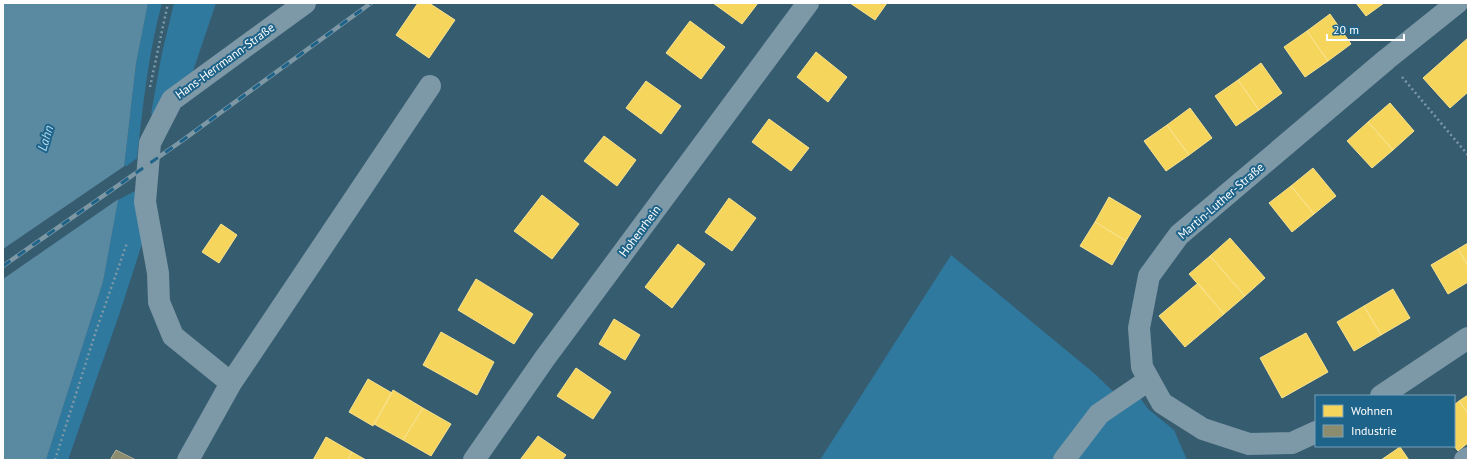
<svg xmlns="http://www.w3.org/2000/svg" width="1471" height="463" viewBox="0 0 1471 463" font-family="'PT Sans',sans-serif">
	<rect width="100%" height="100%" fill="#365c70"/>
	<path fill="#30799e" d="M 148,3 L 162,3 C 148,54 143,106 137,158 L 124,168 L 136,64 Z
		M 174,3 L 216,3 L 191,77 L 156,114 L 151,114 L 162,53 Z
		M 135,191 L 142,244 L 120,312 L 68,460 L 46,460 L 103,282 L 118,200 Z
		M 951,255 L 1095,374 L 1123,401 L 1136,392 L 1148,409 L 1174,430 L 1187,460 L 820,460 Z"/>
	<path fill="#5a89a2" d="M 3,3 L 148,3 L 136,64 L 124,168 L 103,282 L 46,460 L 3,460 Z"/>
	<path fill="#365c70" d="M 126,165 L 120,198 L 3,279 L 3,249 Z"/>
	<path fill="#f6d55c" stroke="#f9e28d" d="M 418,3 L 429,3 L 455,20 L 429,58 L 396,35 Z
		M 713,3 L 758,3 L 742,24 Z
		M 850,3 L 887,3 L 875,20 Z
		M 1356,3 L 1384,3 L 1366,16 Z
		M 1330,14 L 1351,44 L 1328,61 L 1307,31 Z
		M 690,21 L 725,47 L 701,79 L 666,53 Z
		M 1307,31 L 1328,61 L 1305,77 L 1284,47 Z
		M 1468,38 L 1468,92 L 1450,108 L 1423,78 Z
		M 816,52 L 847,77 L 828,102 L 797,77 Z
		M 1261,63 L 1282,93 L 1259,110 L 1238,80 Z
		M 1238,80 L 1259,110 L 1236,126 L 1215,96 Z
		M 646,81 L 681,106 L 661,134 L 626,108 Z
		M 1390,103 L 1414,131 L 1393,150 L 1368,122 Z
		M 1190,108 L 1212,138 L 1189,155 L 1167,125 Z
		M 769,119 L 809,148 L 791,171 L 752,142 Z
		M 1368,122 L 1393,150 L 1372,168 L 1347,141 Z
		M 1167,125 L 1189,155 L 1166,171 L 1144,141 Z
		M 604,136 L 636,160 L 617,186 L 584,161 Z
		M 1313,168 L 1336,196 L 1314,214 L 1291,186 Z
		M 1291,186 L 1314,214 L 1292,232 L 1269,203 Z
		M 542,195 L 579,224 L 552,259 L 514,231 Z
		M 1109,197 L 1141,216 L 1126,241 L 1095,222 Z
		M 729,198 L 756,218 L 732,251 L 705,232 Z
		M 1095,222 L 1126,241 L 1112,265 L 1080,246 Z
		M 221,224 L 237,235 L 219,263 L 202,252 Z
		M 1230,238 L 1265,278 L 1245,296 L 1210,256 Z
		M 1468,243 L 1468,266 L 1458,249 Z
		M 678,244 L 705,264 L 672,308 L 645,287 Z
		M 1458,249 L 1468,266 L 1468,282 L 1448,294 L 1431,265 Z
		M 1210,256 L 1245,296 L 1224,314 L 1189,274 Z
		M 476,279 L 533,314 L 514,344 L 458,310 Z
		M 1198,283 L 1224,314 L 1185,347 L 1159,316 Z
		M 1393,289 L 1410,318 L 1381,335 L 1364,306 Z
		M 1364,306 L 1381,335 L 1354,351 L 1337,322 Z
		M 614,319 L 640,335 L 625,360 L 599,344 Z
		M 441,332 L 494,362 L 477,395 L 423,365 Z
		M 1306,333 L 1328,372 L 1282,398 L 1260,358 Z
		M 576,368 L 611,392 L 593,419 L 557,396 Z
		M 368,379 L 392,393 L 373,426 L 349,412 Z
		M 393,390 L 423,408 L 403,440 L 374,424 Z
		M 1468,395 L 1468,413 L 1459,401 Z
		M 1459,401 L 1468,413 L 1468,443 L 1458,451 L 1454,446 L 1454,405 Z
		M 423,408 L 451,424 L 431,456 L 403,440 Z
		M 538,436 L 566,455 L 562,460 L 520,460 Z
		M 326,437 L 352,452 L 348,460 L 313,460 Z
		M 1400,447 L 1409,460 L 1381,460 Z
		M 352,452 L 366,460 L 348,460 Z"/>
	<path fill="#8c8c6e" stroke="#aeae9a" d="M 116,450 L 136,460 L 110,460 Z"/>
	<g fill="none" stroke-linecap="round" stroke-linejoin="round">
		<path stroke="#7d98a6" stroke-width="2.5" stroke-dasharray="2 3" stroke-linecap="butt" d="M 1402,77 L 1468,155
			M 150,87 L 168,3
			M 55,460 L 96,331 L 127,243"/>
		<path stroke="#7d98a6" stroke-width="22" d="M 231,383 L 430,86
			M 1381,396 L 1468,338
			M 1316,432 L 1292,443 L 1249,444 L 1203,429 L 1162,403 L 1142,367 L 1139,328 L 1149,276 L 1179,235 L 1387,59 L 1457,3
			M 188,460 L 231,383 L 173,336 L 159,302 L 158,273 L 145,202 L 150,143 L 172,100 L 305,3
			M 474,460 L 545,358 L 808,3
			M 1064,460 L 1099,414 L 1149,380
			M 1465,460 L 1468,458"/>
		<defs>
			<path id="rail" d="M 3,266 L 183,140 L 371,3"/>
		</defs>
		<use href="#rail" stroke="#7d98a4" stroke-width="4.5"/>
		<use href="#rail" stroke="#1e6389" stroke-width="3" stroke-dasharray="9" stroke-linecap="butt"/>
	</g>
	<g text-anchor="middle" stroke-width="4" stroke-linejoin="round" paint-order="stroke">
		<g font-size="12" fill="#fff" stroke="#1e6389">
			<text transform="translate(225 61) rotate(-36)" y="4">Hans-Herrmann-Straße</text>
			<text transform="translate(1221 201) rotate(-41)" y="4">Martin-Luther-Straße</text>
			<text transform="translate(640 231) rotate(-53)" y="4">Hohenrhein</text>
		</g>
		<g font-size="13" font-style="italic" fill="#b5def3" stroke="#1e6389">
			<text transform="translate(45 138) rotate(-73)" y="5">Lahn</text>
		</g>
	</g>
	<rect width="1471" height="463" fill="none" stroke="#ffffff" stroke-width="8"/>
	<rect x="1315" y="395" width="140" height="52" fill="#1e6389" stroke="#78a1b8"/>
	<rect x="1323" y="405" width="20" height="12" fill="#f6d55c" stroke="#78a1b8"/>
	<text x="1351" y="415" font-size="12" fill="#ffffff">Wohnen</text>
	<rect x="1323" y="425" width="20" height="12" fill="#8c8c6e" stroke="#78a1b8"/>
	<text x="1351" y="435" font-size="12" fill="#ffffff">Industrie</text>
	<path d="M1327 34v6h77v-6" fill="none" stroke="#ffffff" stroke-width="2"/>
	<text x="1333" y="34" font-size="12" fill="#ffffff" stroke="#1e6389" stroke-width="3" paint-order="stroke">20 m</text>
</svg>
